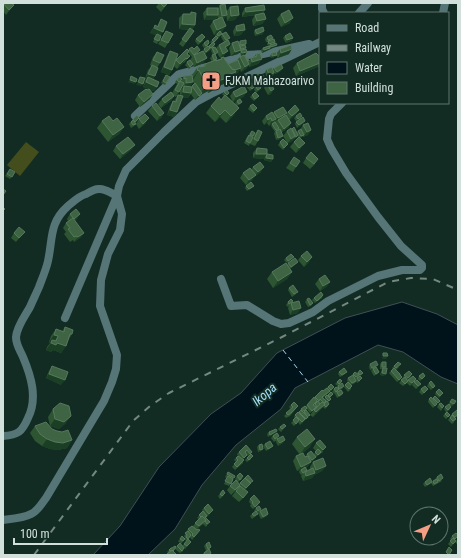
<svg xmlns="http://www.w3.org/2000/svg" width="461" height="558" viewBox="0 0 461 558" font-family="'Roboto Condensed',sans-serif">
	<rect width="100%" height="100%" fill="#122c24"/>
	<path fill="#444d1c" d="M 26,142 L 39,152 L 20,176 L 7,165 Z"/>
	<path fill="#00121a" stroke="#3f5054" d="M 402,302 L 437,314 L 458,325 L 458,384 L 441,377 L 403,352 L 378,345 L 295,388 L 281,409 L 236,445 L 202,485 L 175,529 L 148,555 L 93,555 L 120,526 L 159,467 L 211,414 L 241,393 L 277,353 L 345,318 Z"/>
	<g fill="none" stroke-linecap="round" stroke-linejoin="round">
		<path stroke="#a6def6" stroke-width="1" stroke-dasharray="5 4" stroke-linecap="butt" d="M 283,350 L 308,382"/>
		<path stroke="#567577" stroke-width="8" d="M 322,3 L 322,9 L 324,13
			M 359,13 L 368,3
			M 443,13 L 445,3
			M 217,64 L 246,55 L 263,54 L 309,44
			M 135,116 L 179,74 L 206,67
			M 221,279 L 231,306 L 247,305 L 273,321 L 281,324 L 289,323 L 313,312 L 328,301 L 378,276 L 402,270 L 420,270 L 422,268 L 422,265 L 401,246 L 378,217 L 346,173 L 331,148 L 327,139 L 329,119 L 331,114 L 342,103
			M 3,436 C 18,435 22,432 28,418 C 38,398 31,376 23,357 C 20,350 16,345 16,337 C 17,326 25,316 30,307 C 33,300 36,294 39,287 C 42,279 46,270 48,261 C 53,238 49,223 68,206 C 74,201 79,196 86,194 C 88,193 91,191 94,190 C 102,187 110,192 117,196 L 65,318
			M 3,520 C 11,519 24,518 31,514 C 38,511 42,503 46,498 L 104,401 L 112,382 L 116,369 L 117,355 L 100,306 L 101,280 L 108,254 L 120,230 L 122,214 L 117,196 L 119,186 L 126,170 L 164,132 L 196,102 L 211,94 L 320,42"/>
		<path stroke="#738881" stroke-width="2" stroke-dasharray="7 7" stroke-linecap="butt" d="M 34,555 L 133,421 L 150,406 L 169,393 L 282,337 L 388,282 L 411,278 L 433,279 L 458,290"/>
	</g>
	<path fill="#2d5532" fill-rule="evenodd" d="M 3,3 L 14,5 L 6,15 L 3,11 Z
		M 159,3 L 168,3 L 161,12 L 156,7 Z
		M 220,5 L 227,15 L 223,20 L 223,31 L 221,32 L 222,34 L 214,43 L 215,44 L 214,47 L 205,54 L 207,58 L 203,63 L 194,67 L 193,65 L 189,69 L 185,65 L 187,62 L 191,62 L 190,60 L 192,57 L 188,52 L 187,54 L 190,56 L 184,63 L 183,63 L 177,69 L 174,66 L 172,70 L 169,75 L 161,72 L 167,56 L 170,51 L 175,63 L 176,60 L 188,51 L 189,49 L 200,50 L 196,54 L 203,51 L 204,49 L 209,47 L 212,44 L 210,42 L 215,37 L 215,36 L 216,34 L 214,35 L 210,26 L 213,21 L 218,19 L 218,16 L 215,20 L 204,20 L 203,13 L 207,8 L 218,8 Z
		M 230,7 L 235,20 L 227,21 L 226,12 Z
		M 245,8 L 265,10 L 262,14 L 266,19 L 262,24 L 253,26 L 252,20 L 255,15 L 256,15 L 242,17 L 242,13 Z
		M 191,12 L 195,25 L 192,30 L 194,31 L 183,47 L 179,44 L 189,30 L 179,29 L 179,18 L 183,14 L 190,14 Z
		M 281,14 L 290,23 L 281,27 L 277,19 Z
		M 161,19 L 161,36 L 157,44 L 153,42 L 156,35 L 150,33 L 155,25 L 157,26 Z
		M 236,26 L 241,35 L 234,36 L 233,31 Z
		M 255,30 L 263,34 L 255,36 L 254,32 Z
		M 166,31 L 168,43 L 165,48 L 158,44 Z
		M 222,34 L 228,40 L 226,49 L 224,56 L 220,58 L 217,53 L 215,55 L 216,61 L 220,60 L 221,58 L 225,60 L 228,64 L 237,60 L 240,57 L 244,55 L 241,56 L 240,52 L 240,51 L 238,54 L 231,56 L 229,48 L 232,43 L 239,42 L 240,41 L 246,44 L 245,45 L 246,48 L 245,49 L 247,52 L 244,55 L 249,61 L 248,62 L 251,58 L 255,56 L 256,54 L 262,59 L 258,64 L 249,67 L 249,65 L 246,69 L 241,72 L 240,69 L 238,73 L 235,74 L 229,82 L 221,85 L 219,87 L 208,93 L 207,91 L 203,93 L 195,100 L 191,94 L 188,98 L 182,97 L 177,112 L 174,117 L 167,115 L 170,106 L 173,101 L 174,101 L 178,95 L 180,95 L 180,91 L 183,87 L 183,85 L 176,97 L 174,96 L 171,101 L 161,108 L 158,104 L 162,99 L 172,93 L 177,84 L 175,82 L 179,77 L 182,79 L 184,76 L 192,75 L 197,68 L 204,66 L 205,64 L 212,62 L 210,58 L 213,55 L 211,51 L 212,48 L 216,48 L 219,45 L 224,42 L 221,37 ZM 193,81 L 194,84 L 191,87 L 190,87 Z
		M 285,36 L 293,38 L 291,41 L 286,43 L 283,38 Z
		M 267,37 L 273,38 L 271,40 L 275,42 L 273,44 L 275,47 L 262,53 L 261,50 L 263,48 L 269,45 L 268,46 L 267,44 L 268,42 L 266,42 L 265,39 Z
		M 196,39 L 204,40 L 198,45 L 195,41 Z
		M 204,43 L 209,43 L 208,46 L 204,48 L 202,45 Z
		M 280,49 L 289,54 L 278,58 L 276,55 L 275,57 L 271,58 L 270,56 L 272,53 L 276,54 Z
		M 157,52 L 160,63 L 157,68 L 155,76 L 153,79 L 157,87 L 154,91 L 150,90 L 150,99 L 140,107 L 135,100 L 138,95 L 149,89 L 143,87 L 146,79 L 145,79 L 148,70 L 152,66 L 150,65 L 153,57 Z
		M 320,57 L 320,66 L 296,76 L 293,68 L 297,63 Z
		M 274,68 L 281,71 L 275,74 L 273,71 L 274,73 L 273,76 L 267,78 L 265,72 L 267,69 L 273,70 Z
		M 166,75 L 170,77 L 165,85 L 161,83 Z
		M 263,75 L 264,83 L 262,84 L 261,82 L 259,85 L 259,90 L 256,93 L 254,89 L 257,86 L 250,91 L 244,84 L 246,82 L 250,81 L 253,77 L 261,76 Z
		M 267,83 L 276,83 L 273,88 L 271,94 L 268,95 L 264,88 Z
		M 224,92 L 227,96 L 233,102 L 230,96 L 233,92 L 247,92 L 243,97 L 233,102 L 237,106 L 235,103 L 237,101 L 242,102 L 240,104 L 237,106 L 234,115 L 226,123 L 220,117 L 215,122 L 206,113 L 211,106 L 221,100 L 224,96 L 222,94 Z
		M 252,95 L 259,96 L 254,101 L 250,97 Z
		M 152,106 L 164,113 L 161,118 L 157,121 L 148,111 Z
		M 250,106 L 257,108 L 253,113 L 248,109 Z
		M 299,110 L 296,114 L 289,120 L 291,123 L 288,128 L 281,133 L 281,139 L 276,140 L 274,133 L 275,132 L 271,126 L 272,124 L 274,122 L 273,123 L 269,126 L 267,123 L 264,125 L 262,121 L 266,116 L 273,113 L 274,112 L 287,113 L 285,115 L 286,115 L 288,112 Z
		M 296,116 L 301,119 L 296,121 L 294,118 Z
		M 133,119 L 138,120 L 135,123 L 136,124 L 134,126 L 131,128 L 129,124 Z
		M 139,119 L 146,123 L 139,129 L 136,124 Z
		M 102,121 L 113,121 L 124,127 L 119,134 L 108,142 L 97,128 Z
		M 296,122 L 304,123 L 297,128 L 295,124 Z
		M 303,125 L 311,130 L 308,135 L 303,137 L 303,136 L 300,138 L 301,148 L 296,153 L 290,147 L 294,142 L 299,138 L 298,136 L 297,137 L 294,139 L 292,141 L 288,143 L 288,144 L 286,146 L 283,150 L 278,145 L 280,142 L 287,143 L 283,136 L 287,131 L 297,132 L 300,130 Z
		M 258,130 L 258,141 L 255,146 L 250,144 L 254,135 Z
		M 252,131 L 255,133 L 252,137 L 249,146 L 244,143 L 247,137 Z
		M 135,145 L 131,150 L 120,159 L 113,151 L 116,146 Z
		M 257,148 L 267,154 L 273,159 L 271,162 L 264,160 L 265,156 L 263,159 L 253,158 L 253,153 Z
		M 294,157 L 296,167 L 293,172 L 286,168 Z
		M 306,158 L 315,164 L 310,169 L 303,163 Z
		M 253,167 L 261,172 L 254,177 L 252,180 L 246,185 L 240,178 L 243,173 L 251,170 Z
		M 10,169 L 15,172 L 10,179 L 5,176 Z
		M 246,186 L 254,186 L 252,188 L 247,191 L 245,188 Z
		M 70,214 L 77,219 L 74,221 L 84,233 L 80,238 L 74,242 L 73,240 L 70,242 L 64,234 L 66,232 L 63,228 L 66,223 L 68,221 L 67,219 Z
		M 14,233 L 21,236 L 16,242 L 11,238 Z
		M 301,256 L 312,257 L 309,262 L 304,267 L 298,260 Z
		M 286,258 L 292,259 L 287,263 L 284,260 Z
		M 298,262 L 296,264 L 290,269 L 292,272 L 287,279 L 273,288 L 267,279 L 272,272 L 287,265 L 288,263 Z
		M 319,279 L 330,282 L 326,287 L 320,291 L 315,284 Z
		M 289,288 L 296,294 L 292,297 L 288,290 Z
		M 323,295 L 322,298 L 315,303 L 312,300 L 314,298 Z
		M 307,299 L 313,303 L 311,306 L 308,307 L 305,302 Z
		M 293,301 L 288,307 L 286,305 L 288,302 Z
		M 291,303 L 298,313 L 290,315 L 288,308 Z
		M 65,327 L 72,334 L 69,339 L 66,346 L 61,353 L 53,350 L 51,352 L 46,350 L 47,347 L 50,343 L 49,342 L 51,336 L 56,329 L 62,331 Z
		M 382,362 L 385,368 L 384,376 L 380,375 L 382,369 L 380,369 L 380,364 Z
		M 370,364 L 376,367 L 379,372 L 377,374 L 374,376 L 371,371 L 373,369 L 370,370 L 369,367 Z
		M 52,366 L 61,385 L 46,378 L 49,371 Z
		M 394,366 L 399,367 L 396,370 L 400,375 L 400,380 L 397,382 L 389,373 L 393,369 L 392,368 Z
		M 360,370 L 363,373 L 360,376 L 360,381 L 357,383 L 356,381 L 355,383 L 351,385 L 351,389 L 348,392 L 344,387 L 348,382 L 347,380 L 348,378 L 352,376 L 353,374 L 357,373 Z
		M 339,372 L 345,374 L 340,377 L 338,374 Z
		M 404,375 L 411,376 L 407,380 L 408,380 L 413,376 L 414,382 L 410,386 L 407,383 L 403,386 L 399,383 L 403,378 Z
		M 419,376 L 425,376 L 420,381 L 418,379 Z
		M 337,382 L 341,383 L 338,386 L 335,384 Z
		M 414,382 L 419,386 L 416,389 L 412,385 Z
		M 429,383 L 435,386 L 431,390 L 427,386 Z
		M 331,384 L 332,390 L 323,398 L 324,399 L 331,392 L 333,394 L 330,398 L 329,401 L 328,403 L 329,404 L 328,406 L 325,409 L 323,407 L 313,417 L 310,415 L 314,410 L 310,413 L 307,409 L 304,412 L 306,410 L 309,417 L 304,421 L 300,425 L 298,422 L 294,426 L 291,423 L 295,419 L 294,417 L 295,415 L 299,413 L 301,409 L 306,406 L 322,390 L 323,391 Z
		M 338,386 L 344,386 L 342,389 L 338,391 L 335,394 L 332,392 L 334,389 Z
		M 421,389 L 426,391 L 422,395 L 419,392 Z
		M 337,392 L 343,393 L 342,395 L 337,398 L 335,394 Z
		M 436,392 L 443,393 L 439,398 L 435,394 Z
		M 435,396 L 440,401 L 433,408 L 428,402 L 429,399 L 433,399 Z
		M 450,401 L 456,401 L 452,406 L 449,404 Z
		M 439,404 L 444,406 L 441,411 L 437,407 Z
		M 291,405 L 298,406 L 290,416 L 286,418 L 284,416 L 291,409 L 289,407 Z
		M 445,407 L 450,409 L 447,412 L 448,417 L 446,419 L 443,416 L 446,412 L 444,409 Z
		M 53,409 L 66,423 L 59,429 L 50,426 L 48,417 Z
		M 458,410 L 454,422 L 452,424 L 448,420 L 452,414 Z
		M 35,426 L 52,429 L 72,440 L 67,448 L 58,450 L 50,449 L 42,446 L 35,441 L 30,433 Z
		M 286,426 L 281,432 L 278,429 L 280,427 Z
		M 277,431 L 276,433 L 278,439 L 274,442 L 271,438 L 274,434 L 268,437 L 267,434 L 269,432 Z
		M 297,437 L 310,447 L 300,455 L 292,444 Z
		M 277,439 L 283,443 L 278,446 L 276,442 Z
		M 320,440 L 323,452 L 316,457 L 314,454 L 316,451 L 313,448 L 316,443 Z
		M 265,444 L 273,446 L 271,448 L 266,451 L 263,446 Z
		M 246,445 L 252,452 L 248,456 L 247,455 L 243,459 L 243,463 L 235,470 L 232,467 L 236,462 L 234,460 L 238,456 L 237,454 Z
		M 259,445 L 263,449 L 261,451 L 258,452 L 257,447 Z
		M 307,454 L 316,457 L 311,462 L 307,467 L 306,468 L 307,471 L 310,469 L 310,467 L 313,462 L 326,466 L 322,471 L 314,475 L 312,478 L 303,481 L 301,476 L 303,474 L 301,475 L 299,472 L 300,470 L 297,471 L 293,461 L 296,456 L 305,457 Z
		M 247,458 L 251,459 L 247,462 L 245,460 Z
		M 228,472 L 235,476 L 229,486 L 224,484 L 227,478 L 225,477 Z
		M 237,476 L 242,479 L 238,482 L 235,479 Z
		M 437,477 L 442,481 L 433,486 L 431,483 Z
		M 425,482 L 430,484 L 425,487 L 423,484 Z
		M 240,483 L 251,483 L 245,490 L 244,497 L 239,502 L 232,496 L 238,488 L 231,495 L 227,490 L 230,486 L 239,484 Z
		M 220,494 L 224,495 L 220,499 L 218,496 Z
		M 250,499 L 258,505 L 253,509 L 250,506 L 251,504 L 249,502 Z
		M 204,508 L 213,510 L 206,518 L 208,524 L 206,527 L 203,524 L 196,530 L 200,530 L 192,540 L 190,537 L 191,536 L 186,541 L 185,539 L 181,544 L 178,541 L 180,539 L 185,539 L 185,538 L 184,536 L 188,529 L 193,526 L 199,519 L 197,518 L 203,511 L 202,510 Z
		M 256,508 L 260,511 L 268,514 L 267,516 L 261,519 L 258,513 L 259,511 L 257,513 L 256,516 L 252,519 L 250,516 L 252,514 L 255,512 L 254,511 Z
		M 458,535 L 455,540 L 456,541 L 458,538 L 458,543 L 457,544 L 455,542 L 451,547 L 448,544 L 451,540 L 450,539 L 452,536 Z
		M 191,542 L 185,549 L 182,546 L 184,544 Z
		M 206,544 L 211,547 L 209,550 L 211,553 L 210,555 L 202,555 L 206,551 L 204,546 Z
		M 177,546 L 183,551 L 180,553 L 175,549 L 173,551 L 177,555 L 167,555 L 168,553 L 167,552 L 169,550 L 176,547 Z"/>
	<path fill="#1b3f25" d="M 14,5 L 6,15 L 9,10 Z
		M 265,10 L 261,14 L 242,17 L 246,12 Z
		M 207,15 L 218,15 L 215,20 L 204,20 Z
		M 227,15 L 223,20 L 219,21 L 222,16 Z
		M 239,15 L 235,20 L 227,21 L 231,16 Z
		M 293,18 L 290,23 L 281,27 L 285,23 Z
		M 266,19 L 262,24 L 253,26 L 257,21 Z
		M 182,24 L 195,25 L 192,30 L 179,29 Z
		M 226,26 L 223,31 L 214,35 L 217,30 Z
		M 154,28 L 163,32 L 160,37 L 150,33 Z
		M 245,30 L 241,35 L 234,36 L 237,31 Z
		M 264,31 L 263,34 L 255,36 L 257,34 Z
		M 293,38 L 291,41 L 286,43 L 287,40 Z
		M 275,42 L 273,44 L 268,46 L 269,44 Z
		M 230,44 L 227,49 L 225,47 Z
		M 277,45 L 275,47 L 262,53 L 264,50 Z
		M 246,48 L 244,50 L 241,50 L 238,54 L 231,56 L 235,52 Z
		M 292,49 L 289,54 L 278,58 L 281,53 Z
		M 228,51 L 224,56 L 220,58 L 223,54 Z
		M 247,52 L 245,55 L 241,56 L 242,53 Z
		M 277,55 L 275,57 L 271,58 L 272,56 Z
		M 186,58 L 183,63 L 177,69 L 180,64 Z
		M 207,58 L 203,63 L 194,67 L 197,63 Z
		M 262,59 L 258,64 L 249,67 L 252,62 Z
		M 320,63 L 320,66 L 296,76 L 300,71 Z
		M 249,64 L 246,69 L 241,72 L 245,67 Z
		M 164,67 L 172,70 L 169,75 L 161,72 Z
		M 241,68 L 238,73 L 235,74 L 229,82 L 221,85 L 219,87 L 208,93 L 214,83 L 225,76 L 230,72 Z
		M 283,68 L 281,71 L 275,74 L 277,72 Z
		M 199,70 L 193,80 L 191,80 L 198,71 Z
		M 274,73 L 273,76 L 267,78 L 269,75 Z
		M 148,74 L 155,76 L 151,81 L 148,77 L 146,79 L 145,79 Z
		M 130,80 L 136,82 L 134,84 L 128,82 Z
		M 263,80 L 259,85 L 253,88 L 250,91 L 256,83 Z
		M 138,82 L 143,84 L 141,86 L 136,85 Z
		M 146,82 L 157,87 L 154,91 L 143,87 Z
		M 193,82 L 190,87 L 183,88 L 186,83 Z
		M 214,82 L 207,91 L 203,93 L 195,100 L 205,87 Z
		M 274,89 L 271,94 L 268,95 L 271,91 Z
		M 183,92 L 191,93 L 188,98 L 179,97 Z
		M 247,92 L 243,97 L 233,102 L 236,97 Z
		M 153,94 L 150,99 L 140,107 L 144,102 Z
		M 174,96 L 171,101 L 161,108 L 165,103 Z
		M 239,108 L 234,115 L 226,123 L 231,116 Z
		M 170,110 L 177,112 L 174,117 L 167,115 Z
		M 225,110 L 220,117 L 215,122 L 220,115 Z
		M 299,110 L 296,114 L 289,121 L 292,116 Z
		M 164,113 L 161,118 L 157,121 L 160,116 Z
		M 287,113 L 283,117 L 274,122 L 278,118 Z
		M 302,116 L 301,119 L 296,121 L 298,119 Z
		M 149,118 L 146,123 L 139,129 L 143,124 Z
		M 271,118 L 267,123 L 264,125 L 268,120 Z
		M 276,119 L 273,123 L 269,126 L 272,121 Z
		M 305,121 L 304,123 L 297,128 L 299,125 Z
		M 291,123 L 288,128 L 280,133 L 284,129 Z
		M 124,127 L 119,134 L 108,142 L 113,135 Z
		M 311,130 L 308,135 L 303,137 L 307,132 Z
		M 283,136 L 281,139 L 276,140 L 278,138 Z
		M 295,136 L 292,141 L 287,144 L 291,139 Z
		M 305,143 L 301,148 L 296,153 L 299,148 Z
		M 135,145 L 131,150 L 120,159 L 123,154 Z
		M 256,154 L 267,154 L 263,159 L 253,158 Z
		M 266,158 L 273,159 L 271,162 L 264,160 Z
		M 264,167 L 261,172 L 254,177 L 258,172 Z
		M 256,175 L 252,180 L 246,185 L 249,180 Z
		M 80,214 L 77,219 L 71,224 L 74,219 Z
		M 84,233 L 80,238 L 74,242 L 78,237 Z
		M 312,257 L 309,262 L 304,267 L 307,262 Z
		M 292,272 L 287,279 L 273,288 L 278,281 Z
		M 330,282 L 326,287 L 320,291 L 323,286 Z
		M 301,308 L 298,313 L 290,315 L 293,310 Z
		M 54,335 L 58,336 L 53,343 L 57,343 L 66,346 L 61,353 L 53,350 L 51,352 L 46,350 L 51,343 L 52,340 L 50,343 L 49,342 Z
		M 383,356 L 388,356 L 386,359 L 382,359 Z
		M 382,373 L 386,374 L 384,376 L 380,375 Z
		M 49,374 L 65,380 L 61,385 L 46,378 Z
		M 325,404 L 321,409 L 313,417 L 316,412 Z
		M 71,416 L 66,423 L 59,429 L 50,426 L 55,419 Z
		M 277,431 L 276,434 L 268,437 L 270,435 Z
		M 47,439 L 72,440 L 67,448 L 58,450 L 50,449 L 42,446 Z
		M 315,439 L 310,447 L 300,455 L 305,447 Z
		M 285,440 L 283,443 L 278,446 L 280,443 Z
		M 263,449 L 261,451 L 258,452 L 260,450 Z
		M 311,462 L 307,467 L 297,471 L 301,467 Z
		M 326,466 L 322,471 L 314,475 L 312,478 L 303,481 L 306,476 L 314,473 L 316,470 Z
		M 432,482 L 430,484 L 425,487 L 427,485 Z
		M 268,514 L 267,516 L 261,519 L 263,517 Z
		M 206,520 L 195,531 L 199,526 Z"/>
	<path fill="#3f6444" stroke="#56785c" d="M 3,3 L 11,3 L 14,5 L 9,10 Z
		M 160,3 L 168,3 L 164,7 Z
		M 225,4 L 227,15 L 222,16 L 220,5 Z
		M 264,5 L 265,10 L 246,12 L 245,8 Z
		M 238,6 L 239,15 L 231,16 L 230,7 Z
		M 207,8 L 218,8 L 218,15 L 207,15 Z
		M 289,10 L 293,18 L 285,23 L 281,14 Z
		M 191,12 L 196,13 L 195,25 L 182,24 L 183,14 L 191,14 Z
		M 264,13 L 266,19 L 257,21 L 255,15 Z
		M 222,17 L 226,26 L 217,30 L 213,21 Z
		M 161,19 L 167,22 L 163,32 L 154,28 L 155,25 L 158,27 Z
		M 244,24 L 245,30 L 237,31 L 236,26 Z
		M 263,27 L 264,31 L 257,34 L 255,30 Z
		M 190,28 L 194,31 L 186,42 L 182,39 Z
		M 166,31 L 173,34 L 168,43 L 161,40 Z
		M 220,31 L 222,34 L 218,36 L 217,34 Z
		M 226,32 L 230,38 L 226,40 L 222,34 Z
		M 290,33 L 293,38 L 287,40 L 285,36 Z
		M 157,34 L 161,36 L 159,41 L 154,39 Z
		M 202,34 L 205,37 L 200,42 L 196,39 Z
		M 271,35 L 273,38 L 268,40 L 267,37 Z
		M 216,36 L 218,38 L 214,42 L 212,40 Z
		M 274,39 L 275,42 L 269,44 L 268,41 Z
		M 208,40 L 209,43 L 206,46 L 204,43 Z
		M 228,40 L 230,44 L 225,47 L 228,51 L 223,54 L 219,45 Z
		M 246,40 L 246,44 L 240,45 L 240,41 Z
		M 238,41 L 241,50 L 235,52 L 232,43 Z
		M 213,42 L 215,44 L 211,48 L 209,46 Z
		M 276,43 L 277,45 L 270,47 L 270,45 Z
		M 245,45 L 246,48 L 241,49 L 240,46 Z
		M 291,45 L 292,49 L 281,53 L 280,49 Z
		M 197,46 L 200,50 L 194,55 L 189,49 L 192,47 L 194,49 Z
		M 208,46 L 210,48 L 206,52 L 204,49 Z
		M 269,46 L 270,48 L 264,50 L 263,48 Z
		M 215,47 L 218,52 L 215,54 L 212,48 Z
		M 187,49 L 189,51 L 187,54 L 190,56 L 187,59 L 186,58 L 180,64 L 176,60 Z
		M 246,49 L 247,52 L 242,53 L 241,50 Z
		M 170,51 L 178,54 L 172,70 L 164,67 Z
		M 203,51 L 207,58 L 197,63 L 194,55 Z
		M 157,52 L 164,55 L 160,63 L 153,60 Z
		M 276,52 L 277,55 L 272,56 L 272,53 Z
		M 260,53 L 262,59 L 252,62 L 251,58 L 257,56 L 256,54 Z
		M 316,53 L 320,57 L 320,63 L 300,71 L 297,63 Z
		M 215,54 L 217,59 L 214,60 L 212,55 Z
		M 244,55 L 249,64 L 245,67 L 240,57 Z
		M 224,57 L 225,60 L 233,70 L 234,69 L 236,72 L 225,76 L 226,78 L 214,83 L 214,82 L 205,87 L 204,84 L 205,83 L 199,70 L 198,71 L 197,68 L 200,66 L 200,67 L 205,66 L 205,64 L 216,60 L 216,61 L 222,59 L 221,58 Z
		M 246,57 L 247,57 L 249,61 L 248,61 Z
		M 190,60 L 193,64 L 190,67 L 187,62 Z
		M 238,60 L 241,68 L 235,70 L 234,69 L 233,70 L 228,64 Z
		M 281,64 L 283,68 L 277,72 L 274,68 Z
		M 152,65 L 158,68 L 155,76 L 148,74 Z
		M 272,67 L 274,73 L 269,75 L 267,69 Z
		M 259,73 L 263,80 L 256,83 L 253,77 Z
		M 166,75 L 170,77 L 166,83 L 163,81 Z
		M 192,75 L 193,82 L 186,83 L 186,78 L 184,79 L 184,76 Z
		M 263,75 L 266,80 L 264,82 L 261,76 Z
		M 131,76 L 137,79 L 136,82 L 130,80 Z
		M 140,77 L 145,78 L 143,84 L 138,82 Z
		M 148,77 L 159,82 L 157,87 L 146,82 Z
		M 179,77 L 182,79 L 179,82 L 177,80 Z
		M 274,79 L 276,83 L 272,86 L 274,89 L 271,91 L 267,83 Z
		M 249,80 L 254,87 L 252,89 L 246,82 Z
		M 180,81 L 184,83 L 179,92 L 175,90 Z
		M 195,83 L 202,93 L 199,96 L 192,86 Z
		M 259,85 L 261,88 L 258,90 L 256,87 Z
		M 184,86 L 192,87 L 191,93 L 183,92 Z
		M 244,86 L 247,92 L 236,97 L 233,92 Z
		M 146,89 L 147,90 L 149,89 L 153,94 L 144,102 L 138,95 Z
		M 227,90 L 229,93 L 227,95 L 224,92 Z
		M 171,92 L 174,96 L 165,103 L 162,99 Z
		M 255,92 L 259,96 L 255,99 L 252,95 Z
		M 178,95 L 183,96 L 177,112 L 170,110 L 173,101 L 176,102 Z
		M 225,95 L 239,108 L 231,116 L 225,110 L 220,115 L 211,106 L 219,97 L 221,100 Z
		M 240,99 L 242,102 L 239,104 L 237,101 Z
		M 156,103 L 164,113 L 160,116 L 152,106 Z
		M 253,104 L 257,108 L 254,111 L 250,106 Z
		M 295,105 L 299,110 L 292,116 L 288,112 Z
		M 283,107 L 287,113 L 278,118 L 274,112 Z
		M 272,112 L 276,119 L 272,121 L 271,118 L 268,120 L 266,116 Z
		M 300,113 L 302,116 L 298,119 L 296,116 Z
		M 145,114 L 149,118 L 143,124 L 139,119 Z
		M 137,115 L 139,118 L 135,122 L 133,119 Z
		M 286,115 L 291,123 L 284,129 L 278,120 Z
		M 109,116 L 113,121 L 117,118 L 124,127 L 113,135 L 102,121 Z
		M 303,117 L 305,121 L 299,125 L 296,122 Z
		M 133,120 L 136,124 L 133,125 L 131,122 Z
		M 275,122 L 279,128 L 276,130 L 272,124 Z
		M 308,123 L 311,130 L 307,132 L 303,125 Z
		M 294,127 L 298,135 L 296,137 L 292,129 Z
		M 291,128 L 295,136 L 291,139 L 287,131 Z
		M 280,129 L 283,136 L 278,138 L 276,131 Z
		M 301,129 L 304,135 L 301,136 L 298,131 Z
		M 258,130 L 262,132 L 258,141 L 254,139 Z
		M 252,131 L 255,133 L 253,136 L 250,134 Z
		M 249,135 L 253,137 L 250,143 L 246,141 Z
		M 128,137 L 135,145 L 123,154 L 116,146 Z
		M 299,137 L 305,143 L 299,148 L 294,142 Z
		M 283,139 L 288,144 L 284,148 L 280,142 Z
		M 257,148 L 267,149 L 267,154 L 256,154 Z
		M 311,152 L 318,159 L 314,164 L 306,158 Z
		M 267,154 L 273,155 L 273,159 L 266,158 Z
		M 294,157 L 300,161 L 296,167 L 290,163 Z
		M 260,162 L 264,167 L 258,172 L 253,167 Z
		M 250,168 L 256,175 L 249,180 L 243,173 Z
		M 10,169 L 15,172 L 12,177 L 7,174 Z
		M 251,182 L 254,186 L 249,189 L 246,186 Z
		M 3,189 L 6,191 L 3,195 Z
		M 3,207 L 5,209 L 3,211 Z
		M 76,209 L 80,214 L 74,219 L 70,214 Z
		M 73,218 L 84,233 L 78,237 L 76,236 L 74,237 L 68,229 L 70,228 L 66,223 Z
		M 19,227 L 25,232 L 19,238 L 14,233 Z
		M 307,251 L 312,257 L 307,262 L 301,256 Z
		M 291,254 L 294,257 L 288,261 L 286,258 Z
		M 295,258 L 298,262 L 291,267 L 288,263 Z
		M 286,263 L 292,272 L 278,281 L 272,272 Z
		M 325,275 L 330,282 L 323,286 L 319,279 Z
		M 293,285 L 298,292 L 294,294 L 289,288 Z
		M 321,292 L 323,295 L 317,301 L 314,298 Z
		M 309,298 L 313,303 L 310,305 L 307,299 Z
		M 291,299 L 293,301 L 289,304 L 288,302 Z
		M 299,301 L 301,308 L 293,310 L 291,303 Z
		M 65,327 L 73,330 L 72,334 L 70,334 L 66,346 L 57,343 L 56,345 L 51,343 L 52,340 L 56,341 L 58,336 L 54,335 L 56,329 L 64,332 Z
		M 383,353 L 387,353 L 388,356 L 383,356 Z
		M 376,361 L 378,365 L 372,368 L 370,364 Z
		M 382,362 L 386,362 L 386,367 L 382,367 Z
		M 398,362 L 401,364 L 396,368 L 394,366 Z
		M 52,366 L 68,372 L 65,380 L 49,374 Z
		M 376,367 L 379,372 L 376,374 L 373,369 Z
		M 344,368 L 347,372 L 342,375 L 339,372 Z
		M 383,368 L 387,368 L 386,374 L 382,373 Z
		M 394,368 L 400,374 L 400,375 L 402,377 L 399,380 L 391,371 Z
		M 360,370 L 363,373 L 360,375 L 358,373 Z
		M 409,371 L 412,374 L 408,378 L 404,375 Z
		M 355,372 L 359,375 L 356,377 L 353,374 Z
		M 423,373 L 425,376 L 422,379 L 419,376 Z
		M 353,375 L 356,381 L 352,383 L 348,378 Z
		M 360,376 L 362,378 L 359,381 L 357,378 Z
		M 413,376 L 416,379 L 412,383 L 408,380 Z
		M 405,377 L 408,381 L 405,384 L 401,380 Z
		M 340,379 L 342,381 L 339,384 L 337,382 Z
		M 417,380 L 421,384 L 418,386 L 414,382 Z
		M 431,381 L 435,386 L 433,388 L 429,383 Z
		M 348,382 L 352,386 L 349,389 L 345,385 Z
		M 342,383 L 344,386 L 339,389 L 338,386 Z
		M 331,384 L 334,387 L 331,390 L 328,387 Z
		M 425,386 L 428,389 L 424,393 L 421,389 Z
		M 336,387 L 339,389 L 336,392 L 334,389 Z
		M 327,388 L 330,391 L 322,397 L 326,401 L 324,403 L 320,399 L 319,401 L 315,397 L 322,390 L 323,391 Z
		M 439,389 L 443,393 L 440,396 L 436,392 Z
		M 341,390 L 343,393 L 339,396 L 337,392 Z
		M 331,392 L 333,394 L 330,397 L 328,395 Z
		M 327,395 L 331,399 L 329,401 L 325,397 Z
		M 435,396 L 440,401 L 438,403 L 433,398 Z
		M 314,397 L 317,401 L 313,405 L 316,407 L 312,411 L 307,405 Z
		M 431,397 L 437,404 L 435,406 L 429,399 Z
		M 452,399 L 456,401 L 454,404 L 450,402 Z
		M 318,401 L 320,404 L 317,407 L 315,404 Z
		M 327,401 L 329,404 L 326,407 L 324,405 L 325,404 L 324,404 Z
		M 294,402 L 298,406 L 291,413 L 288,415 L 286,413 L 293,407 L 291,405 Z
		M 322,402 L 325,404 L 316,412 L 314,410 Z
		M 60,403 L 69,406 L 71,416 L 64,422 L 55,419 L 53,409 Z
		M 441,403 L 444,406 L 442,408 L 439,404 Z
		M 449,404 L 451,407 L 448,410 L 445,407 Z
		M 305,406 L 307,408 L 304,411 L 301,409 Z
		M 301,410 L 308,417 L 306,419 L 299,412 Z
		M 306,410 L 310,415 L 309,416 L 304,412 Z
		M 457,410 L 458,411 L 458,415 L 455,417 L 452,414 Z
		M 298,412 L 305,419 L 302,422 L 295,415 Z
		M 447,412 L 450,415 L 448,417 L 445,414 Z
		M 452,415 L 456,419 L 453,421 L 450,418 Z
		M 296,417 L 299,420 L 296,424 L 293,420 Z
		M 46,422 L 52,429 L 57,431 L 62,432 L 68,430 L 72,440 L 63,443 L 55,442 L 47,439 L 40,434 L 35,426 Z
		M 284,424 L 286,426 L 282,429 L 280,427 Z
		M 276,429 L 277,431 L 270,435 L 269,432 Z
		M 307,429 L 315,439 L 305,447 L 297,437 Z
		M 277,433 L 279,436 L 275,439 L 273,436 Z
		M 283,436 L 285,440 L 280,443 L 277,439 Z
		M 320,440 L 326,447 L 323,450 L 316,443 Z
		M 270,441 L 273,446 L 268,449 L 265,444 Z
		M 262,444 L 263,449 L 260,450 L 259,445 Z
		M 246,445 L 252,452 L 250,454 L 247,450 L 245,452 L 247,455 L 244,458 L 239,452 Z
		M 318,449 L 321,452 L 318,455 L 315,452 Z
		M 311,451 L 316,457 L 312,460 L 307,454 Z
		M 303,453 L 305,457 L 308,456 L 311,462 L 301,467 L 296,456 Z
		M 251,454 L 253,456 L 249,460 L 247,458 Z
		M 238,456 L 244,460 L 237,467 L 234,464 L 238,460 L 236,458 Z
		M 323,458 L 326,466 L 316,470 L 313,462 Z
		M 305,467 L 307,470 L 303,473 L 301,470 Z
		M 313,468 L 315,473 L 306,476 L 305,472 Z
		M 228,472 L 235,476 L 234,478 L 227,474 Z
		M 240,473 L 243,476 L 240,480 L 237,476 Z
		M 441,474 L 443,478 L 439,481 L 437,477 Z
		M 248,475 L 253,481 L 250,483 L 245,478 Z
		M 228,476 L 233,479 L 231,484 L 225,481 Z
		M 245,478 L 251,483 L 246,488 L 240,483 Z
		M 430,478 L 432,482 L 427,485 L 425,482 Z
		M 437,479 L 438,482 L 434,484 L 433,481 Z
		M 236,480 L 240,485 L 235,490 L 230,486 Z
		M 240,486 L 248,492 L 243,498 L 236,491 Z
		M 223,490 L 225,493 L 222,496 L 220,494 Z
		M 254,495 L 260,502 L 255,507 L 252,503 L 253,502 L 250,499 Z
		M 208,504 L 213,510 L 209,514 L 204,508 Z
		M 259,506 L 261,509 L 258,511 L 256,508 Z
		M 266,508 L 268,514 L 263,517 L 260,511 Z
		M 203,511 L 207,516 L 205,517 L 210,522 L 207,524 L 205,521 L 206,520 L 202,516 L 201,517 L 199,515 Z
		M 256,511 L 258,514 L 254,516 L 252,514 Z
		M 202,516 L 206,520 L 199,526 L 195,523 Z
		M 192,526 L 197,530 L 198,529 L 200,530 L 194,537 L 192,535 L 193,534 L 188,529 Z
		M 188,531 L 191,535 L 188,539 L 186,537 L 187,535 L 185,533 Z
		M 456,533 L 458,535 L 458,536 L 455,539 L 452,536 Z
		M 182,536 L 185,539 L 183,541 L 180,539 Z
		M 453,538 L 456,541 L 453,544 L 450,541 Z
		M 188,539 L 191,542 L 187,546 L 184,544 Z
		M 209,542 L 211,547 L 208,549 L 206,544 Z
		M 180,543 L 184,548 L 182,551 L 177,546 Z
		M 175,546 L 176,547 L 173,551 L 172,550 L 170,551 L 169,550 L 171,548 L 172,548 Z
		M 449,547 L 452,550 L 449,555 L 446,552 Z
		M 209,549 L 211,553 L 208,555 L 205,555 L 204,553 Z
		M 172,550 L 177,555 L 168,555 L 167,554 Z"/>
	<defs>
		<symbol id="church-square" viewBox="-11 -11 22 22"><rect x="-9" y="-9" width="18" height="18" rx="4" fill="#f49e86" stroke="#122c24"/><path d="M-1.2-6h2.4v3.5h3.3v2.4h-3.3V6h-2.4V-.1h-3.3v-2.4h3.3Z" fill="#111"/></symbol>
	</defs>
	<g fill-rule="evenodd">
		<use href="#church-square" x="200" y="70" width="22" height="22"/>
	</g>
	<g text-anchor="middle" stroke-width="4" stroke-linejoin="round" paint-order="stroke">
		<g font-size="12" fill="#d1e0db" stroke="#122c24" text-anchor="start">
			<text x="225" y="85">FJKM Mahazoarivo</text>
		</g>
		<g font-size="13" font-style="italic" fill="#a6def6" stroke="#122c24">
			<text transform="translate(264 394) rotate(-41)" y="5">Ikopa</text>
		</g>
	</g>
	<rect width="461" height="558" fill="none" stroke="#d1e0db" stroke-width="8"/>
	<rect x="319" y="12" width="130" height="92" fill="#122c24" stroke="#5e746d"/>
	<rect x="327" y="25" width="20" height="6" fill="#567577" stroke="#5e746d"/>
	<text x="355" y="32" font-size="12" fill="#d1e0db">Road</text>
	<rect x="327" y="45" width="20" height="6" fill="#738881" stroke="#5e746d"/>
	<text x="355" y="52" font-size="12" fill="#d1e0db">Railway</text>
	<rect x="327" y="62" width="20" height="12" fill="#00121a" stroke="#5e746d"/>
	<text x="355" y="72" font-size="12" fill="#d1e0db">Water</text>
	<rect x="327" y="82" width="20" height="12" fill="#3f6444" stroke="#5e746d"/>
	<text x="355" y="92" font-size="12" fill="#d1e0db">Building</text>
	<g transform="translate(429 526) rotate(46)"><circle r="19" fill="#122c24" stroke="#5e746d"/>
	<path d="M0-3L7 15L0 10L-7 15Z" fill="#f49e86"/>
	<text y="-6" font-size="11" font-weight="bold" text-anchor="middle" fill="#d1e0db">N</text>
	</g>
	<path d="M14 538v6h93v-6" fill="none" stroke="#d1e0db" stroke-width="2"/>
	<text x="20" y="538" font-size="12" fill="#d1e0db" stroke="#122c24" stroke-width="3" paint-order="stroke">100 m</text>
</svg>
